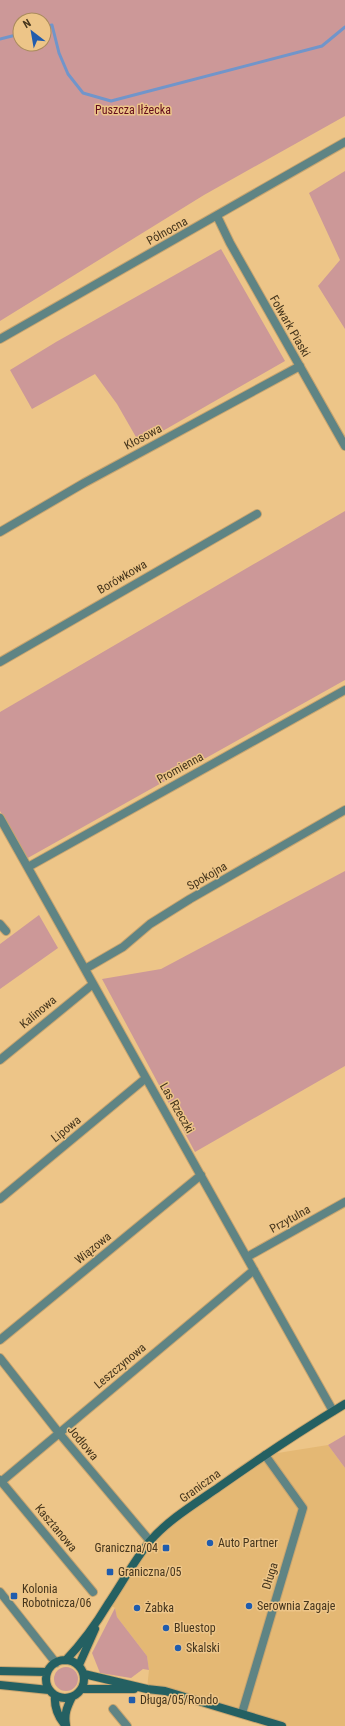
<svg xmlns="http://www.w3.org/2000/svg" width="345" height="1726" viewBox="0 0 345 1726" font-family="'Roboto Condensed',sans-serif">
	<rect width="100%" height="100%" fill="#edc588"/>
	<path fill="#e4b874" d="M 328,1445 L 345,1468 L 345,1726 L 282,1726 L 147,1689 L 149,1670 L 147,1656 L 117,1617 L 115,1608 L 108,1604 L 150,1541 L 265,1455 Z"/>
	<path fill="#cc9898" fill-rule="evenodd" d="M 0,0 L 345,0 L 345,116 L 204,195 L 0,321 ZM 20,20 L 44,20 L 44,44 L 20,44 Z
		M 345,171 L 345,329 L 318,286 L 340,260 L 309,193 Z
		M 221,249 L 285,361 L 140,444 L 117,404 L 95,374 L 32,409 L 10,370 L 56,342 Z
		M 345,511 L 345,680 L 26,859 L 0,811 L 0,712 Z
		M 345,871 L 345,1066 L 195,1152 L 102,979 L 161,969 Z
		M 39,915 L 58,948 L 0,989 L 0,944 Z
		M 345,1435 L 345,1468 L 328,1445 Z
		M 115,1608 L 117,1617 L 147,1656 L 149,1670 L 143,1669 L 131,1678 L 100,1673 L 92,1653 Z
		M54 1679a12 12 0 1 1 24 0a12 12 0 1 1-24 0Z"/>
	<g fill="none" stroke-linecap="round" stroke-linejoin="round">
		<path stroke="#7195ca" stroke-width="3" d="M 44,27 L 52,25 L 59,53 L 68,74 L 83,93 L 111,101 L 322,46 L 345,27
			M 0,39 L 20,34"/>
		<defs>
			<path id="street" d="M 217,216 L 230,243 L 345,446
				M 0,339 L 345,142
				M 0,532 L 84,483 L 300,366
				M 0,662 L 257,514
				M 0,818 L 333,1411
				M 28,867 L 345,690
				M 0,924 L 6,931
				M 85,969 L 123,947 L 150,924 L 190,899 L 345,810
				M 0,1060 L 93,984
				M 0,1199 L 146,1078
				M 247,1257 L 345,1202
				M 0,1340 L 201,1175
				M 0,1358 L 59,1433 L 150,1541
				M 0,1480 L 93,1592
				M 1,1482 L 254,1270
				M 0,1592 L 56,1663
				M 113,1709 L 127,1726
				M 242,1713 L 303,1508 L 265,1455"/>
			<path id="secondary" d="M46 1679a19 19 0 1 1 38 0a19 19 0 1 1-38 0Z
				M 66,1660 C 82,1643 96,1624 108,1604 C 122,1583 134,1561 150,1541 C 168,1520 196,1503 219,1487 C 260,1458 302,1430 345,1404
				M 79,1665 L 95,1629
				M 0,1671 L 47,1672
				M 84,1674 L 147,1689 L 165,1691 L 282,1726
				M 0,1685 L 49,1690
				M 83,1689 L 134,1689
				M 55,1696 C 54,1708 58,1717 66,1726
				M 66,1725 C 64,1714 67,1707 72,1697"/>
		</defs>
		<use href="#street" stroke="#c8a570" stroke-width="10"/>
		<use href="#secondary" stroke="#c8a570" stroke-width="10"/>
		<use href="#street" stroke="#5f8484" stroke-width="8"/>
		<use href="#secondary" stroke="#246062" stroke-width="8"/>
	</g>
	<g fill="#205cad" stroke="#edc588" stroke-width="1.5">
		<circle cx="210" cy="1543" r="4"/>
		<rect x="162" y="1544" width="8" height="8" rx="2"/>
		<rect x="106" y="1568" width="8" height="8" rx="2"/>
		<rect x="10" y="1592" width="8" height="8" rx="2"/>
		<circle cx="249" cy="1606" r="4"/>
		<circle cx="137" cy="1608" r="4"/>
		<circle cx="166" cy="1628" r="4"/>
		<circle cx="178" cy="1648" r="4"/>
		<rect x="128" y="1696" width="8" height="8" rx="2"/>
	</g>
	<g text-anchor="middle" stroke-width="3" stroke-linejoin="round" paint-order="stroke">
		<g font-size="12" fill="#630c1c" stroke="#edc588">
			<text x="133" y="114">Puszcza Iłżecka</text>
		</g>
		<g font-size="12" fill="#45351c" stroke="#edc588">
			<text transform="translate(167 231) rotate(-29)" y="4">Północna</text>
			<text transform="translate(290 326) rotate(60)" y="4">Folwark Piaski</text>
			<text transform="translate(143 437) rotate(-28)" y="4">Kłosowa</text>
			<text transform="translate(122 577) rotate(-30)" y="4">Borówkowa</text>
			<text transform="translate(180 768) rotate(-29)" y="4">Promienna</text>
			<text transform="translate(207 876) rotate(-30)" y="4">Spokojna</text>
			<text transform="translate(38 1012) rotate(-40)" y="4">Kalinowa</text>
			<text transform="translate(177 1108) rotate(60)" y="4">Las Rzeczki</text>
			<text transform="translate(66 1129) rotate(-39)" y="4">Lipowa</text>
			<text transform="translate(290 1219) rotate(-29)" y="4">Przytulna</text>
			<text transform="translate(93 1248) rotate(-39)" y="4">Wiązowa</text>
			<text transform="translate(120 1366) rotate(-40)" y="4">Leszczynowa</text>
			<text transform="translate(83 1443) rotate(50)" y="4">Jodłowa</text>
			<text transform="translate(200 1486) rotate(-36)" y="4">Graniczna</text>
			<text transform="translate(56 1528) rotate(50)" y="4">Kasztanowa</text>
			<text transform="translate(270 1576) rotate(-73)" y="4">Długa</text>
		</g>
		<g font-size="12" fill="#45351c" stroke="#edc588" text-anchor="start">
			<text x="218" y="1547">Auto Partner</text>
			<text x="158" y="1552" text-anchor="end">Graniczna/04</text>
			<text x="118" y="1576">Graniczna/05</text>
			<text x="22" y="1593">Kolonia<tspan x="22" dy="14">Robotnicza/06</tspan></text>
			<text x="257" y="1610">Serownia Zagaje</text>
			<text x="145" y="1612">Żabka</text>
			<text x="174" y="1632">Bluestop</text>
			<text x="186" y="1652">Skalski</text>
			<text x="140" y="1704">Długa/05/Rondo</text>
		</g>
	</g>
	<g transform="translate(32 32) rotate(329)"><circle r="19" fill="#edc588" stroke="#aa8b5d"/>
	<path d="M0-3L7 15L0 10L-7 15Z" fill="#205cad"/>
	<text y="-6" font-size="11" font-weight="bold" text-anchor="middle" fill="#45351c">N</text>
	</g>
</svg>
